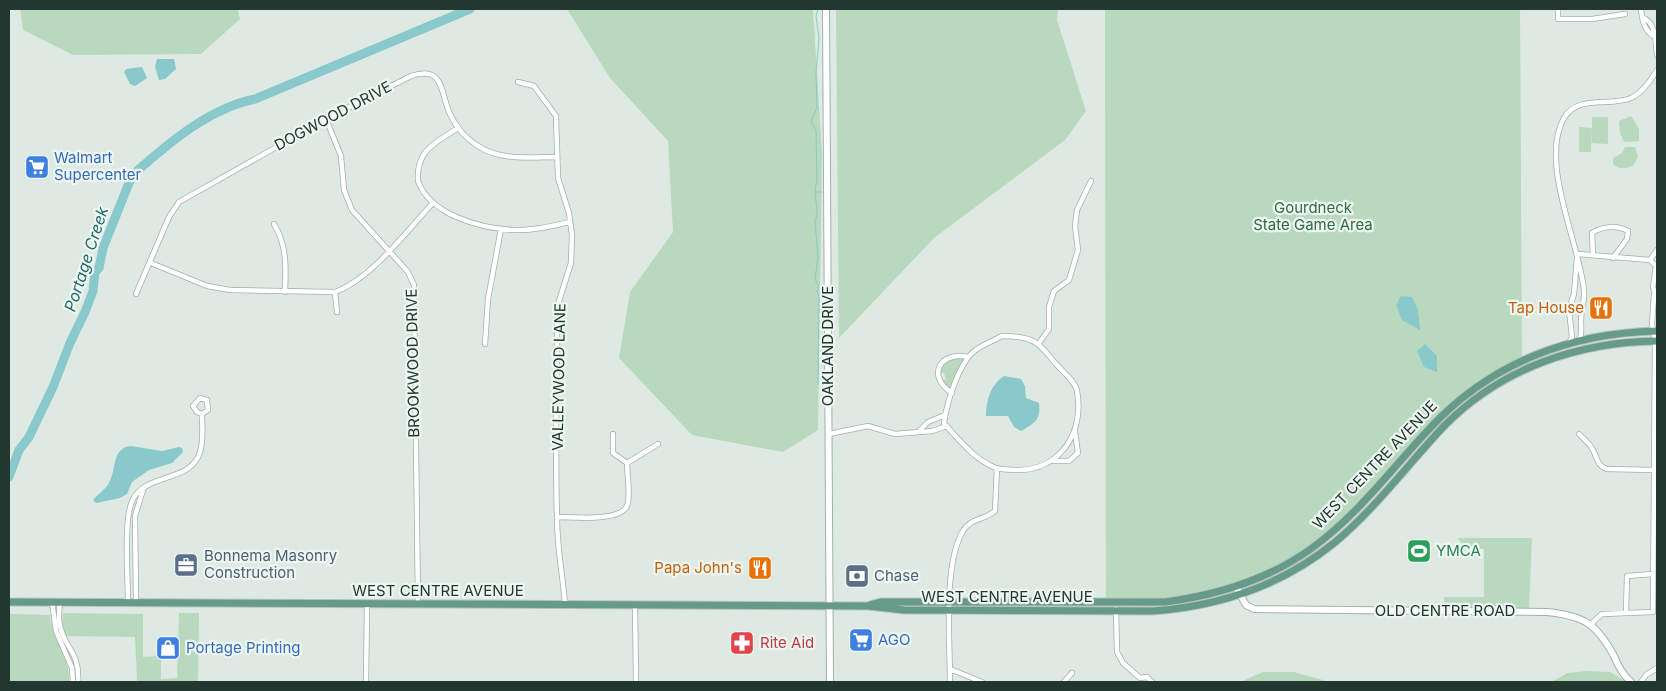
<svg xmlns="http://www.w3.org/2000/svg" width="1666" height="691" viewBox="0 0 1666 691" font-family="Inter,sans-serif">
	<rect width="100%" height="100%" fill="#dee9e3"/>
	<path fill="#b8d9bd" d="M 20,9 L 238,9 L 240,19 L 201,54 L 73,55 L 23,30 Z
		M 567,9 L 813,9 L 822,154 L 818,430 L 783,452 L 692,435 L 619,358 L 630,292 L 673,232 L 668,141 L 610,78 Z
		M 836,9 L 1058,9 L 1057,20 L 1086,111 L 1065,140 L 934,238 L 839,338 Z
		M 1105,9 L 1520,9 L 1522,363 L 1464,398 L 1333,534 L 1291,565 L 1197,600 L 1146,606 L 1106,605 Z
		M 1631,116 L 1639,129 L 1639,141 L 1624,142 L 1620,133 L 1619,121 Z
		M 1592,117 L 1608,117 L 1608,144 L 1592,143 L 1592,128 L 1591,152 L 1579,152 L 1579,127 L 1592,128 Z
		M 1625,147 L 1635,147 L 1638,156 L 1634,165 C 1625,169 1620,170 1613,164 L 1613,158 L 1622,153 Z
		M 950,358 L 963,358 L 963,360 L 950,388 L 942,381 L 946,379 L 944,373 L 940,373 L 945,362 Z
		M 1457,538 L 1532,538 L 1529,609 L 1445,609 L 1444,597 L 1484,597 L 1484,549 L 1466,548 Z
		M 63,613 L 143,614 L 143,657 L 161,656 L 161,679 L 177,678 L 179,613 L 199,613 L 198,682 L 137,682 L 135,637 L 66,636 L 62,624 Z
		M 9,614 L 50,615 C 51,639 71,657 69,682 L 9,682 Z
		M 1586,671 L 1610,672 L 1627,682 L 1551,682 L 1568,673 Z
		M 1263,672 L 1294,672 L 1330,682 L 1240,682 Z"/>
	<path fill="#89c8cb" d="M 157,59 L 174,59 L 176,69 L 165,79 L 159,80 L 155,67 Z
		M 142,67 L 147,78 L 135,86 L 130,84 L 124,72 L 126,69 Z
		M 1401,296 L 1412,297 L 1418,310 L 1420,330 L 1402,320 L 1396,305 Z
		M 1425,344 L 1437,356 L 1437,372 L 1424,367 L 1417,351 Z
		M 1004,376 L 1021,379 L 1025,386 L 1026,398 L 1039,403 C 1041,420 1035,423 1021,431 L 1014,427 L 1008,416 L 986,416 C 986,400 991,384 1004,376 Z
		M 131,446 L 162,451 L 179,447 L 182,448 L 183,452 L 172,463 L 149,470 L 139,477 L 132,482 L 127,494 L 120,498 L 96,503 L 93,500 C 98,494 105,490 109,483 C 117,469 111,448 131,446 Z"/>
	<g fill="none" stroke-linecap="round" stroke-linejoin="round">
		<path stroke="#89c8cb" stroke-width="1" d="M 816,192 L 822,192
			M 818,384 L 819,297 L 817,291 L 819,287 L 815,279 L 818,258 L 815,221 C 821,210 811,193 817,182 L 816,131 L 811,121 L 817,108 L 816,73 L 819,38 L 816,16 L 818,9"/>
		<path stroke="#89c8cb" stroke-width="9" d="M 9,477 L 19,450 L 29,437 L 53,387 L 70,343 L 85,312 L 93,291 L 95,272 L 99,268 L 103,248 L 131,178 L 137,171 C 170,142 210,108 255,99 L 470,9"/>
		<defs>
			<path id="street" d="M 1558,9 L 1558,19 L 1592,19 L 1625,14
				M 1641,9 C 1642,20 1644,31 1655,37
				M 1642,17 C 1657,23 1655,41 1657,55
				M 518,82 L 534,86 L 556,116 L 558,178 L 569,213 L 572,235 L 571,263 L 559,301 L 557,323 C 557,388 555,453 557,518 C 557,549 563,575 565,605
				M 326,119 L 341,156 L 344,190 L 352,210 L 408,272 L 414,285 L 418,604
				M 458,128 C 435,143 416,150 418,181 C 430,215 480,228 513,230 C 532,231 552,226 570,222
				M 274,224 C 287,245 286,267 285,292
				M 1578,254 L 1650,260 L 1657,250
				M 1593,255 L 1592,233 C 1602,226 1617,225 1628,231 L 1627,239 L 1613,258
				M 1650,260 L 1656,266 L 1653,287 L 1657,301
				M 151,263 L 207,286 L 230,290 L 335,292 C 371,279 406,232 432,204
				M 335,292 L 337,312
				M 136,294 L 169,217 L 179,202 L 326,119 L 411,76 C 445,65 440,93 450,114 C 456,127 465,138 478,146 C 501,161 530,157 557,157
				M 1002,336 C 1033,336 1037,341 1056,364 C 1062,371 1076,382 1077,391 C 1085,433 1059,472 1015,470 C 1009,469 1001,470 996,468 C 975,460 958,439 944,423 C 947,402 959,361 977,349 C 985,344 994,340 1002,336 Z
				M 1580,339 C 1582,333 1581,327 1581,321 C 1581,310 1585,300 1584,290 C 1579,242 1539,162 1564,118 C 1578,94 1610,107 1631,98 C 1642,93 1651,80 1657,70
				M 1039,343 L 1049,329 L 1049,307 L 1054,291 L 1069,280 L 1078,250 L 1075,226 L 1077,210 L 1091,181
				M 1569,343 L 1572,337 L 1569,310 L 1574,294 L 1577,258
				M 485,344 L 488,299 L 501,229
				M 952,393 C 927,377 938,351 968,357
				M 920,430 L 928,422 L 945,415
				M 613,434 L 613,453 L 627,463
				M 829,434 L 868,426 L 895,434 L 932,431 L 947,426
				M 1579,434 C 1584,439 1590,444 1593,450 C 1598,459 1596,465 1607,469 L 1654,470
				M 1054,461 L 1069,461 L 1078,453 L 1075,432
				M 627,463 L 658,444
				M 557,517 C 572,517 620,522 627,506 C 631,495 627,475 627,463
				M 52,602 L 56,631 L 72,668 L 73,682
				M 60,602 C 59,610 58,618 60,626 C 65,649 80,652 78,682
				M 128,602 C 128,578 123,518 133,499 C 147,473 192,482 200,452 C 204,440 202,426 202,414 L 197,412 L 193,406 L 200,398 L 207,400 L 208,410 L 202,414
				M 136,602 L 135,516 L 143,490
				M 635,605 L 636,682
				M 1116,609 L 1117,652 L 1123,663 L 1140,678
				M 1626,613 L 1627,576 L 1653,574
				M 1591,624 L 1602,614 L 1653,612 L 1655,341 L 1652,324 L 1654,295
				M 950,669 L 982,682
				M 1140,678 L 1147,677 L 1152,682
				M 366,682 L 367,604
				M 950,682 C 950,642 943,564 963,531 C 970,518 985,520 995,511 L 997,468
				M 1064,682 L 1072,673
				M 1641,682 L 1646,675 L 1657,668"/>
			<path id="secondary" d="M 826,9 L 830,682
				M 1236,587 L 1246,605 L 1254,609 L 1547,612 C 1584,616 1596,623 1614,656 C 1618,666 1623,675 1631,682"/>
			<path id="primary" d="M 9,602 L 868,606 L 904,610 L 1153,611 C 1220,606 1281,586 1334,543 C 1375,509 1408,464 1445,425 C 1502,368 1578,342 1657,341
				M 870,605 L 881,602 L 1165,602 C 1218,595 1268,580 1312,548 C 1358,515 1392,468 1431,427 C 1491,363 1570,333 1657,331"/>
		</defs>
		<use href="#street" stroke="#a2b0a9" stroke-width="6"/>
		<use href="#secondary" stroke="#9eb4a9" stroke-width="8"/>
		<use href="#primary" stroke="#bcc3c1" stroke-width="9"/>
		<use href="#street" stroke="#fff" stroke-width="4.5"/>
		<use href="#secondary" stroke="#fff" stroke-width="6"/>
		<use href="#primary" stroke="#659b88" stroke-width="7"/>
	</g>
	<defs>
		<symbol id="supermarket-square" viewBox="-11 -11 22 22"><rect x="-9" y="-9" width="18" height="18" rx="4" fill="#3f7fe0" stroke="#eef6f1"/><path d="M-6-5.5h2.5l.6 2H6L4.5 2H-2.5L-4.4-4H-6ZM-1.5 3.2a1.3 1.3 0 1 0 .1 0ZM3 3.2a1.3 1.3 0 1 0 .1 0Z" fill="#fff"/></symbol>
		<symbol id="restaurant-square" viewBox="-11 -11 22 22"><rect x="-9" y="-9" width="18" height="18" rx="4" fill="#e8710a" stroke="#eef6f1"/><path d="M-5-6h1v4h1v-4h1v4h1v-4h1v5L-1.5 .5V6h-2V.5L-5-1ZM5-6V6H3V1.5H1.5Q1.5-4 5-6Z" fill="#fff"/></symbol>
		<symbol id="stadium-square" viewBox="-11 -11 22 22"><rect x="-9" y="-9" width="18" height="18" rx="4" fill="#2e9e5b" stroke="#eef6f1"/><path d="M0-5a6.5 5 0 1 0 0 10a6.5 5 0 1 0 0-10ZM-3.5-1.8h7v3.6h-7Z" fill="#fff"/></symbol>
		<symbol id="office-square" viewBox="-11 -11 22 22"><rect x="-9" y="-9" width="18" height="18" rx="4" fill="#5c6f8a" stroke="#eef6f1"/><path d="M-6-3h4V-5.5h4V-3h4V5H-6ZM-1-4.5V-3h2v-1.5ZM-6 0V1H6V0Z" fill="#fff"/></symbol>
		<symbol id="bank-square" viewBox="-11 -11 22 22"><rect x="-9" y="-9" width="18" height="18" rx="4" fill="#5c6f8a" stroke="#eef6f1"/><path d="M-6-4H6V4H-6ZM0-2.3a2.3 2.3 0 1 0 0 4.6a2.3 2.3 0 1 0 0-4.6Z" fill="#fff"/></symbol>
		<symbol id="pharmacy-square" viewBox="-11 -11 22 22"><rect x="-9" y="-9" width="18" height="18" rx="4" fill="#e0444e" stroke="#eef6f1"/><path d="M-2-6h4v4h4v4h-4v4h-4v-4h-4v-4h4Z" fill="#fff"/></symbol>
		<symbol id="shop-square" viewBox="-11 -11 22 22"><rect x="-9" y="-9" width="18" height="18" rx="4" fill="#3f7fe0" stroke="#eef6f1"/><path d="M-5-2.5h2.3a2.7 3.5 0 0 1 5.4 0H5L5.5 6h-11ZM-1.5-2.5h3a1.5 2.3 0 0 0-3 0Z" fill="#fff"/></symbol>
	</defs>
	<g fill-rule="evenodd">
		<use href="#supermarket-square" x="23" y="153" width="28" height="28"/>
		<use href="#restaurant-square" x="1587" y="294" width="28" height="28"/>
		<use href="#stadium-square" x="1405" y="537" width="28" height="28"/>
		<use href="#office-square" x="172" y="551" width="28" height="28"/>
		<use href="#restaurant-square" x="746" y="554" width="28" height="28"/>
		<use href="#bank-square" x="843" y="562" width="28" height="28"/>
		<use href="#supermarket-square" x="847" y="626" width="28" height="28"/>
		<use href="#pharmacy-square" x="728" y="629" width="28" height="28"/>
		<use href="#shop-square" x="154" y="634" width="28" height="28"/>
	</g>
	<g text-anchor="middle" stroke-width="4.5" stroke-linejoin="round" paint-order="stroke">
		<g font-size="15" fill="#21372f" stroke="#eef6f1">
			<text transform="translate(333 116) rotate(-28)" y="5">DOGWOOD DRIVE</text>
			<text transform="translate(828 346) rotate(-90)" y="5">OAKLAND DRIVE</text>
			<text transform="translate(413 363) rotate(-91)" y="5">BROOKWOOD DRIVE</text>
			<text transform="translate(559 377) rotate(-89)" y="5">VALLEYWOOD LANE</text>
			<text transform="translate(1375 465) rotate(-46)" y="5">WEST CENTRE AVENUE</text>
			<text x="438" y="596">WEST CENTRE AVENUE</text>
			<text x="1007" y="602">WEST CENTRE AVENUE</text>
			<text x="1445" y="616">OLD CENTRE ROAD</text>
		</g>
		<g font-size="15" fill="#366cbe" stroke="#eef6f1" text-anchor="start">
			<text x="54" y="163">Walmart<tspan x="54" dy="17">Supercenter</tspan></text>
			<text x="878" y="645">AGO</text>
			<text x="186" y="653">Portage Printing</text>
		</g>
		<g font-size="15" fill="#2e6b3f" stroke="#eef6f1">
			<text x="1313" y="213">Gourdneck<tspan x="1313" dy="17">State Game Area</tspan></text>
		</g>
		<g font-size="15" fill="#c56008" stroke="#eef6f1" text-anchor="end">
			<text x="1584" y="313">Tap House</text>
			<text x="742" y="573">Papa John's</text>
		</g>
		<g font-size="15" fill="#27864d" stroke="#eef6f1" text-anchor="start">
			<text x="1436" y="556">YMCA</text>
		</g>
		<g font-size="15" fill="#4e5e75" stroke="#eef6f1" text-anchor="start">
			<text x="204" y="561">Bonnema Masonry<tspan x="204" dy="17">Construction</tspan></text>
			<text x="874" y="581">Chase</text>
		</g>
		<g font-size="15" fill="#be3a42" stroke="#eef6f1" text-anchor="start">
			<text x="760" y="648">Rite Aid</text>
		</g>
		<g font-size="16" font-style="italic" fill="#206a6e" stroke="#eef6f1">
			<text transform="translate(86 259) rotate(-72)" y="6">Portage Creek</text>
		</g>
	</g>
	<rect width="1666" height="691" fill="none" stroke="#21372f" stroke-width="20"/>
</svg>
